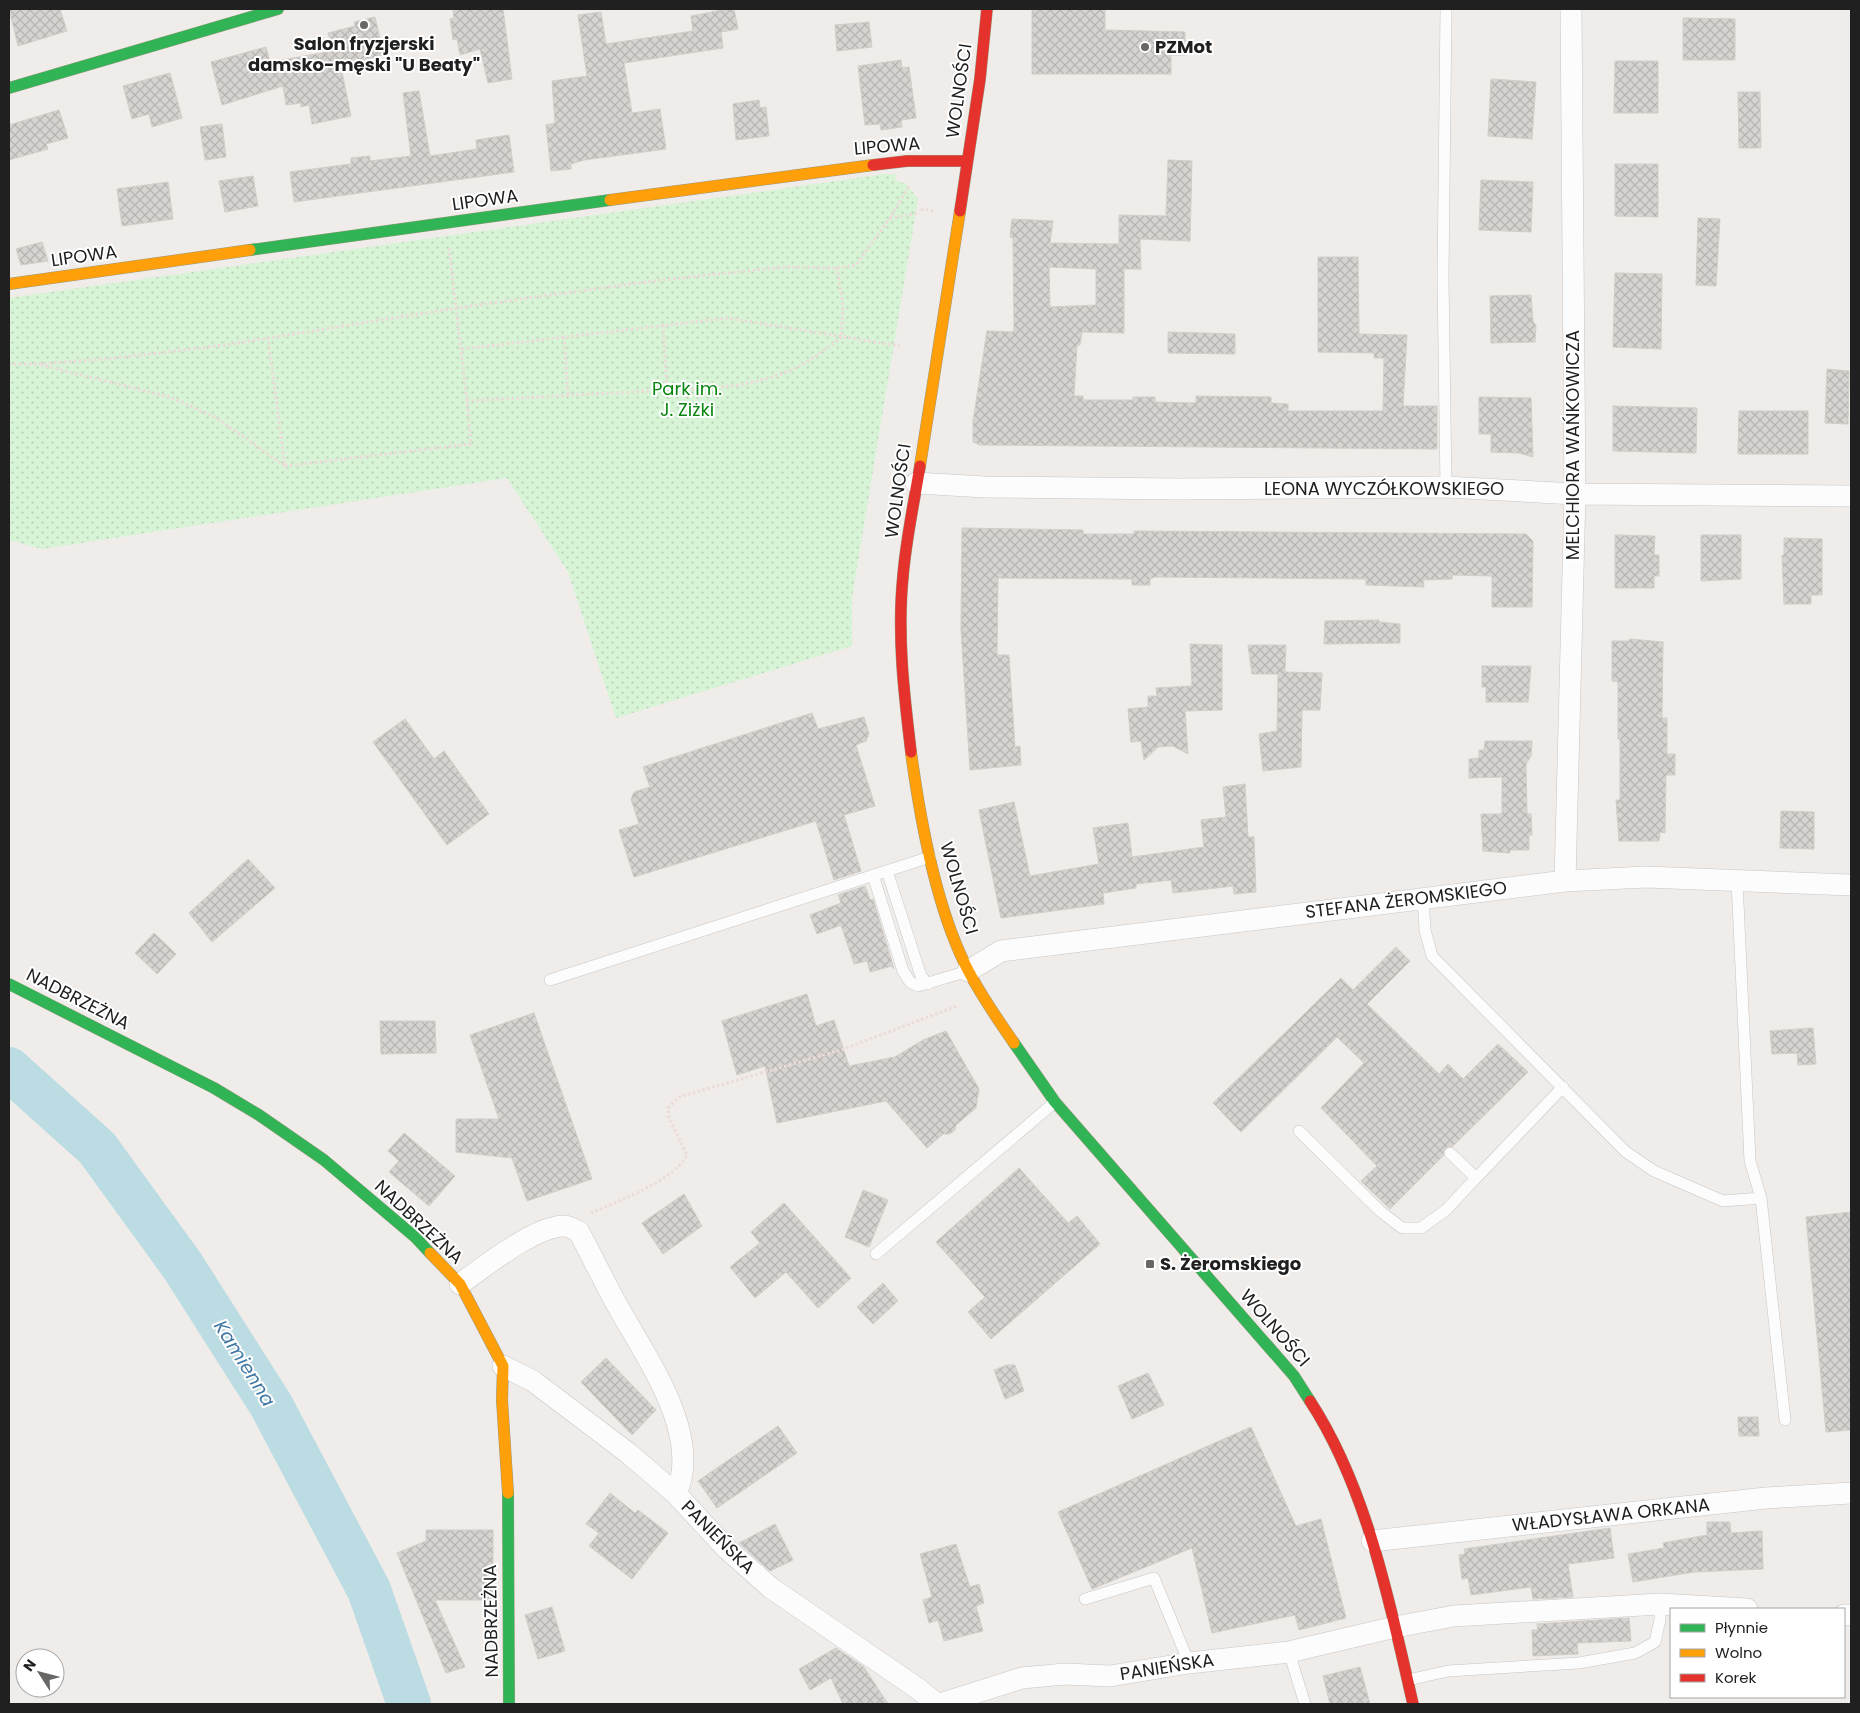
<svg xmlns="http://www.w3.org/2000/svg" width="1860" height="1713" viewBox="0 0 1860 1713" font-family="Poppins,sans-serif">
	<defs>
		<pattern id="park-dots" width="8" height="8" patternUnits="userSpaceOnUse" patternTransform="scale(1.25)"><rect width="8" height="8" fill="#d7f4d6"/><path d="M2 2h.1M6 6h.1" fill="none" stroke="#b8d1b7" stroke-width="1.8" stroke-linecap="round"/></pattern>
		<pattern id="building-cross-hatch" width="8" height="8" patternUnits="userSpaceOnUse" patternTransform="scale(1.25)"><rect width="8" height="8" fill="#d6d3d0"/><path d="M0 0l8 8M0 8l8-8" fill="none" stroke="#b7b5b2"/></pattern>
	</defs>
	<rect width="100%" height="100%" fill="#efece9"/>
	<path fill="url(#park-dots)" d="M 885,174 L 896,174 L 895,180 L 906,184 L 918,199 L 852,598 L 852,646 L 616,718 L 568,572 L 507,478 L 42,549 L 9,540 L 9,298 Z"/>
	<g fill="none" stroke-linecap="round" stroke-linejoin="round">
		<path stroke="#bcdce3" stroke-width="44" d="M 9,1069 L 97,1148 L 182,1265 L 271,1405 L 369,1590 L 409,1704"/>
	</g>
	<path fill="url(#building-cross-hatch)" stroke="#d2ceca" fill-rule="evenodd" d="M 9,9 L 60,9 L 67,31 L 18,46 Z
		M 453,9 L 503,9 L 512,79 L 488,83 L 480,49 L 460,55 L 457,39 L 453,40 L 450,19 L 454,18 Z
		M 727,9 L 734,9 L 738,29 L 721,32 L 723,48 L 624,63 L 632,113 L 660,109 L 666,149 L 584,160 L 571,164 L 571,169 L 551,171 L 546,125 L 555,123 L 552,81 L 587,76 L 578,15 L 601,12 L 606,44 L 693,31 L 691,16 Z
		M 1032,9 L 1105,9 L 1105,30 L 1185,32 L 1185,55 L 1171,55 L 1171,74 L 1032,74 Z
		M 375,17 L 384,55 L 367,59 L 368,65 L 342,72 L 351,116 L 312,124 L 309,105 L 301,107 L 301,103 L 286,105 L 283,86 L 222,105 L 211,62 L 266,47 L 270,62 L 333,51 L 328,33 L 355,26 L 354,22 Z
		M 1683,18 L 1735,19 L 1735,60 L 1683,60 Z
		M 869,22 L 872,47 L 837,51 L 835,25 Z
		M 901,60 L 902,68 L 909,67 L 916,118 L 901,120 L 902,127 L 881,130 L 880,124 L 865,125 L 858,66 Z
		M 1615,61 L 1658,61 L 1658,113 L 1614,113 Z
		M 170,73 L 182,118 L 152,127 L 149,114 L 132,119 L 123,86 Z
		M 1491,79 L 1536,82 L 1532,139 L 1488,136 Z
		M 419,91 L 430,156 L 477,149 L 476,140 L 509,135 L 514,172 L 294,202 L 290,172 L 351,164 L 351,158 L 370,156 L 370,161 L 411,156 L 403,93 Z
		M 1738,92 L 1760,92 L 1761,148 L 1739,148 Z
		M 759,100 L 760,108 L 766,107 L 769,136 L 736,140 L 733,104 Z
		M 59,110 L 68,138 L 46,144 L 48,149 L 9,160 L 9,125 Z
		M 222,124 L 226,157 L 205,160 L 200,127 Z
		M 1168,160 L 1192,161 L 1190,241 L 1140,239 L 1141,269 L 1124,269 L 1124,333 L 1082,332 L 1080,345 L 1077,345 L 1074,396 L 1083,396 L 1083,400 L 1133,400 L 1133,397 L 1155,397 L 1155,402 L 1196,403 L 1196,396 L 1271,397 L 1271,403 L 1288,404 L 1288,411 L 1383,411 L 1384,358 L 1374,358 L 1374,353 L 1318,352 L 1318,257 L 1358,257 L 1359,334 L 1407,335 L 1403,406 L 1437,406 L 1437,449 L 980,445 L 973,442 L 973,421 L 987,331 L 1014,332 L 1013,238 L 1010,237 L 1012,219 L 1053,221 L 1050,243 L 1119,244 L 1119,215 L 1166,216 ZM 1049,267 L 1096,269 L 1096,305 L 1050,307 Z
		M 1615,164 L 1658,164 L 1658,217 L 1615,216 Z
		M 253,176 L 258,206 L 225,212 L 219,181 Z
		M 1481,180 L 1533,182 L 1531,232 L 1479,230 Z
		M 168,182 L 173,219 L 122,226 L 117,189 Z
		M 1698,218 L 1720,219 L 1716,286 L 1696,285 Z
		M 42,242 L 48,261 L 21,265 L 16,249 Z
		M 1615,273 L 1662,274 L 1661,349 L 1613,347 Z
		M 1531,295 L 1533,322 L 1536,325 L 1535,342 L 1491,343 L 1490,296 Z
		M 1168,332 L 1235,334 L 1235,354 L 1168,353 Z
		M 1827,369 L 1849,371 L 1848,424 L 1825,423 Z
		M 1479,397 L 1531,398 L 1533,457 L 1519,453 L 1491,452 L 1491,434 L 1479,434 Z
		M 1613,406 L 1697,408 L 1696,453 L 1613,451 Z
		M 1739,411 L 1808,411 L 1808,454 L 1738,454 Z
		M 962,528 L 1083,530 L 1083,534 L 1134,534 L 1134,531 L 1526,534 L 1533,541 L 1532,607 L 1492,607 L 1492,576 L 1452,575 L 1452,579 L 1423,580 L 1424,587 L 1366,585 L 1366,579 L 1155,577 L 1150,579 L 1150,585 L 1132,585 L 1132,579 L 998,578 L 997,655 L 1009,655 L 1015,747 L 1020,746 L 1021,765 L 970,770 L 961,630 Z
		M 1615,535 L 1655,536 L 1654,555 L 1659,555 L 1659,576 L 1654,576 L 1654,588 L 1615,588 Z
		M 1701,535 L 1741,535 L 1741,579 L 1701,581 Z
		M 1784,538 L 1822,539 L 1822,595 L 1811,595 L 1811,604 L 1784,604 L 1782,555 L 1784,555 Z
		M 1379,620 L 1379,622 L 1400,624 L 1400,643 L 1324,644 L 1325,621 Z
		M 1630,639 L 1663,642 L 1662,718 L 1667,718 L 1667,754 L 1675,754 L 1675,775 L 1666,775 L 1665,833 L 1660,832 L 1659,841 L 1619,841 L 1616,800 L 1620,800 L 1620,739 L 1618,739 L 1618,682 L 1612,681 L 1612,641 L 1629,641 Z
		M 1190,644 L 1222,645 L 1222,710 L 1185,711 L 1188,754 L 1173,746 L 1158,747 L 1144,760 L 1141,741 L 1131,742 L 1128,709 L 1148,707 L 1148,696 L 1157,696 L 1156,688 L 1192,686 Z
		M 1248,645 L 1286,645 L 1285,672 L 1322,673 L 1320,710 L 1302,710 L 1301,767 L 1263,771 L 1259,734 L 1277,731 L 1278,674 L 1252,674 Z
		M 1482,666 L 1531,666 L 1528,702 L 1486,702 L 1486,687 L 1482,687 Z
		M 812,713 L 818,729 L 864,717 L 869,734 L 866,741 L 856,745 L 875,806 L 844,815 L 861,871 L 834,880 L 816,821 L 634,877 L 619,830 L 639,824 L 631,799 L 634,792 L 650,787 L 643,767 Z
		M 405,719 L 434,759 L 444,751 L 489,814 L 447,845 L 373,742 Z
		M 1485,741 L 1532,741 L 1531,756 L 1526,764 L 1527,814 L 1531,814 L 1532,835 L 1529,835 L 1529,850 L 1510,850 L 1510,853 L 1483,851 L 1481,814 L 1502,814 L 1502,777 L 1469,778 L 1469,759 L 1479,758 L 1479,750 L 1484,750 Z
		M 1245,784 L 1248,837 L 1254,837 L 1256,892 L 1234,894 L 1233,886 L 1173,893 L 1171,880 L 1136,884 L 1136,888 L 1103,893 L 1104,904 L 1001,918 L 979,810 L 1014,802 L 1030,876 L 1099,864 L 1093,828 L 1128,823 L 1132,857 L 1204,847 L 1201,820 L 1226,817 L 1223,787 Z
		M 1781,811 L 1814,812 L 1814,849 L 1780,848 Z
		M 248,859 L 275,888 L 212,942 L 189,913 Z
		M 865,886 L 870,900 L 873,899 L 894,969 L 892,966 L 870,972 L 867,961 L 854,964 L 841,925 L 817,934 L 810,915 L 841,903 L 838,895 Z
		M 154,933 L 176,954 L 157,974 L 135,953 Z
		M 1396,947 L 1410,961 L 1367,1004 L 1439,1074 L 1448,1064 L 1463,1079 L 1498,1044 L 1528,1072 L 1453,1146 L 1445,1148 L 1443,1156 L 1390,1209 L 1361,1181 L 1377,1166 L 1321,1108 L 1364,1063 L 1337,1037 L 1241,1132 L 1213,1103 L 1341,978 L 1353,990 Z
		M 807,994 L 816,1026 L 834,1020 L 849,1066 L 895,1057 L 923,1040 L 946,1031 L 979,1089 L 976,1108 L 956,1125 L 955,1130 L 950,1134 L 943,1134 L 927,1148 L 886,1101 L 777,1123 L 765,1066 L 737,1075 L 722,1021 Z
		M 534,1013 L 592,1179 L 527,1201 L 512,1158 L 456,1152 L 456,1119 L 499,1119 L 470,1035 Z
		M 380,1021 L 435,1021 L 436,1053 L 381,1054 Z
		M 1813,1028 L 1816,1064 L 1798,1065 L 1797,1053 L 1772,1054 L 1770,1031 Z
		M 404,1133 L 455,1176 L 429,1206 L 389,1172 L 399,1161 L 388,1151 Z
		M 1019,1168 L 1068,1223 L 1077,1216 L 1100,1244 L 991,1339 L 968,1312 L 985,1297 L 936,1242 Z
		M 863,1190 L 888,1200 L 869,1247 L 845,1237 Z
		M 684,1194 L 702,1226 L 663,1254 L 642,1223 Z
		M 784,1203 L 851,1278 L 818,1308 L 786,1272 L 755,1298 L 730,1267 L 760,1243 L 751,1232 Z
		M 1851,1212 L 1851,1430 L 1826,1432 L 1806,1217 Z
		M 883,1283 L 898,1301 L 873,1324 L 857,1307 Z
		M 606,1358 L 656,1410 L 632,1435 L 581,1382 Z
		M 1007,1365 L 1015,1365 L 1024,1391 L 1005,1399 L 994,1370 Z
		M 1148,1373 L 1164,1405 L 1132,1419 L 1118,1386 Z
		M 1738,1417 L 1758,1417 L 1759,1436 L 1739,1436 Z
		M 778,1426 L 797,1453 L 717,1508 L 698,1481 Z
		M 1251,1427 L 1296,1526 L 1321,1519 L 1346,1618 L 1299,1630 L 1295,1615 L 1212,1633 L 1192,1548 L 1092,1589 L 1058,1512 Z
		M 610,1493 L 635,1513 L 638,1510 L 668,1533 L 632,1579 L 589,1546 L 599,1533 L 586,1524 Z
		M 1707,1522 L 1730,1522 L 1731,1533 L 1762,1531 L 1763,1569 L 1694,1572 L 1633,1582 L 1628,1554 L 1664,1548 L 1663,1543 L 1707,1535 Z
		M 775,1524 L 793,1560 L 770,1571 L 739,1543 Z
		M 1610,1528 L 1614,1558 L 1568,1564 L 1573,1597 L 1533,1599 L 1531,1587 L 1471,1595 L 1468,1578 L 1462,1579 L 1459,1555 L 1465,1554 L 1464,1549 Z
		M 426,1530 L 493,1530 L 493,1600 L 435,1600 L 465,1667 L 446,1673 L 397,1553 L 426,1541 Z
		M 956,1544 L 970,1587 L 979,1584 L 984,1603 L 976,1606 L 983,1631 L 944,1641 L 938,1620 L 929,1623 L 923,1600 L 932,1597 L 920,1554 Z
		M 552,1607 L 565,1651 L 538,1659 L 525,1615 Z
		M 1629,1618 L 1631,1641 L 1577,1643 L 1578,1654 L 1533,1656 L 1532,1630 L 1538,1630 L 1537,1624 Z
		M 836,1648 L 864,1667 L 888,1704 L 843,1704 L 831,1678 L 810,1690 L 799,1669 Z
		M 1360,1667 L 1370,1704 L 1330,1704 L 1323,1676 Z"/>
	<g fill="none" stroke-linecap="round" stroke-linejoin="round">
		<defs>
			<path id="lane" d="M 1446,487 L 1443,278 L 1446,9
				M 887,871 L 921,976 L 928,984
				M 873,875 L 903,971 L 910,982 L 918,986 L 968,971
				M 1737,881 L 1750,1161 L 1761,1198
				M 1423,898 L 1425,930 L 1432,956 L 1626,1152 L 1654,1171 L 1723,1201 L 1761,1198 L 1785,1420
				M 550,980 L 930,857
				M 1299,1131 L 1380,1211 L 1402,1228 L 1421,1228 L 1446,1210 L 1476,1178
				M 1450,1153 L 1476,1178 L 1563,1087
				M 876,1254 L 1055,1102
				M 1085,1599 L 1154,1578 L 1189,1663
				M 1289,1652 L 1305,1704
				M 1408,1680 L 1448,1671 L 1579,1663 L 1635,1653 L 1655,1642 L 1660,1620 L 1660,1604"/>
			<path id="street" d="M 916,483 L 985,487 L 1178,489 L 1446,487 L 1575,494 L 1851,496
				M 1565,881 L 1575,494 L 1571,9
				M 968,971 L 1001,951 L 1565,881 L 1646,877 L 1851,885
				M 460,1284 C 484,1267 535,1226 564,1226 C 569,1226 575,1230 579,1232 C 593,1258 606,1286 621,1312 C 649,1362 702,1436 676,1494
				M 503,1366 L 533,1381 L 628,1453 L 676,1494 L 727,1549 L 771,1588 L 917,1688 L 937,1704
				M 1372,1541 L 1766,1498 L 1851,1493
				M 1844,1615 L 1851,1615
				M 940,1704 L 1022,1678 L 1065,1674 L 1110,1676 L 1189,1663 L 1289,1652 L 1395,1627 L 1454,1616 L 1660,1604 L 1747,1609"/>
			<path id="fast" d="M 9,88 L 278,9
				M 250,250 L 610,200
				M 9,984 L 214,1088 L 259,1115 L 324,1160 L 415,1237 L 430,1253
				M 1014,1043 L 1055,1102 L 1294,1376 L 1310,1401
				M 508,1493 L 509,1704"/>
			<path id="slow" d="M 610,200 L 873,165
				M 9,284 L 250,250
				M 920,466 L 960,211
				M 911,752 C 920,819 937,912 969,972 C 982,997 998,1020 1014,1043
				M 430,1253 L 460,1284 L 503,1366 L 502,1400 L 508,1493"/>
			<path id="jam" d="M 873,165 L 907,161 L 967,161
				M 960,211 L 980,79 L 987,9
				M 911,752 C 904,694 897,635 903,576 C 906,539 914,503 920,466
				M 1310,1401 C 1367,1488 1390,1604 1413,1704"/>
		</defs>
		<use href="#lane" stroke="#c7c6c5" stroke-width="12"/>
		<use href="#street" stroke="#c7c6c5" stroke-width="22"/>
		<use href="#fast" stroke="#99997f" stroke-width="12"/>
		<use href="#slow" stroke="#99997f" stroke-width="12"/>
		<use href="#jam" stroke="#99997f" stroke-width="12"/>
		<path stroke="#ecdbda" stroke-width="3" stroke-dasharray="2.5 2.5" stroke-linecap="butt" d="M 921,209 L 935,211
			M 890,218 L 920,213
			M 449,248 L 467,401
			M 663,325 L 667,390
			M 564,337 L 568,396
			M 462,349 L 728,318 L 900,346
			M 9,364 L 37,364 L 107,359 L 225,345 L 456,308 L 661,280 L 785,267 L 837,268 L 856,265 L 890,218 L 909,186
			M 41,365 L 170,397 L 215,417 L 285,466 L 268,339
			M 285,466 L 471,444 L 467,401 L 722,387 C 750,384 781,377 805,363 C 817,356 829,346 841,338 L 843,306 L 837,268
			M 591,1213 C 619,1200 673,1182 687,1155 L 669,1118 L 668,1108 L 679,1097 L 841,1050 L 957,1006"/>
		<use href="#lane" stroke="#fdfcfc" stroke-width="11"/>
		<use href="#street" stroke="#fdfcfc" stroke-width="21"/>
		<use href="#fast" stroke="#30b455" stroke-width="11"/>
		<use href="#slow" stroke="#ff9f0a" stroke-width="11"/>
		<use href="#jam" stroke="#e5322d" stroke-width="11"/>
	</g>
	<g fill="#686766" stroke="#fff" stroke-width="2">
		<circle cx="364" cy="25" r="5"/>
		<circle cx="1145" cy="47" r="5"/>
		<rect x="1145" y="1259" width="10" height="10" rx="2.5"/>
	</g>
	<g text-anchor="middle" stroke-width="4" stroke-linejoin="round" paint-order="stroke">
		<g font-size="18" font-weight="bold" fill="#202020" stroke="#fff" text-anchor="start">
			<text x="364" y="50" text-anchor="middle">Salon fryzjerski<tspan x="364" dy="21">damsko-męski "U Beaty"</tspan></text>
			<text x="1155" y="53">PZMot</text>
			<text x="1160" y="1270">S. Żeromskiego</text>
		</g>
		<g font-size="18" fill="#202020" stroke="#fff">
			<text transform="translate(959 91) rotate(-82)" y="6">WOLNOŚCI</text>
			<text transform="translate(887 146) rotate(-5)" y="6">LIPOWA</text>
			<text transform="translate(485 200) rotate(-8)" y="6">LIPOWA</text>
			<text transform="translate(84 256) rotate(-8)" y="6">LIPOWA</text>
			<text transform="translate(1573 445) rotate(-90)" y="6">MELCHIORA WAŃKOWICZA</text>
			<text x="1384" y="495">LEONA WYCZÓŁKOWSKIEGO</text>
			<text transform="translate(898 491) rotate(-82)" y="6">WOLNOŚCI</text>
			<text transform="translate(959 888) rotate(74)" y="6">WOLNOŚCI</text>
			<text transform="translate(1406 900) rotate(-7)" y="6">STEFANA ŻEROMSKIEGO</text>
			<text transform="translate(78 999) rotate(27)" y="6">NADBRZEŻNA</text>
			<text transform="translate(419 1222) rotate(43)" y="6">NADBRZEŻNA</text>
			<text transform="translate(1275 1328) rotate(49)" y="6">WOLNOŚCI</text>
			<text transform="translate(1611 1515) rotate(-6)" y="6">WŁADYSŁAWA ORKANA</text>
			<text transform="translate(718 1537) rotate(45)" y="6">PANIEŃSKA</text>
			<text transform="translate(491 1621) rotate(-91)" y="6">NADBRZEŻNA</text>
			<text transform="translate(1167 1667) rotate(-9)" y="6">PANIEŃSKA</text>
		</g>
		<g font-size="18" fill="#08850e" stroke="#fff">
			<text x="687" y="395">Park im.<tspan x="687" dy="21">J. Ziżki</tspan></text>
		</g>
		<g font-size="19" font-style="italic" fill="#4378a4" stroke="#fff">
			<text transform="translate(245 1363) rotate(58)" y="7">Kamienna</text>
		</g>
	</g>
	<rect width="1860" height="1713" fill="none" stroke="#202020" stroke-width="20"/>
	<rect x="1670" y="1608" width="175" height="90" fill="#ffffff" stroke="#a6a6a6"/>
	<rect x="1680" y="1624" width="25" height="8" fill="#30b455" stroke="#a6a6a6"/>
	<text x="1715" y="1633" font-size="15" fill="#202020">Płynnie</text>
	<rect x="1680" y="1649" width="25" height="8" fill="#ff9f0a" stroke="#a6a6a6"/>
	<text x="1715" y="1658" font-size="15" fill="#202020">Wolno</text>
	<rect x="1680" y="1674" width="25" height="8" fill="#e5322d" stroke="#a6a6a6"/>
	<text x="1715" y="1683" font-size="15" fill="#202020">Korek</text>
	<g transform="translate(40 1673) rotate(306)"><circle r="24" fill="#ffffff" stroke="#a6a6a6"/>
	<path d="M0-4L9 19L0 12L-9 19Z" fill="#686766"/>
	<text y="-8" font-size="14" font-weight="bold" text-anchor="middle" fill="#202020">N</text>
	</g>
</svg>
